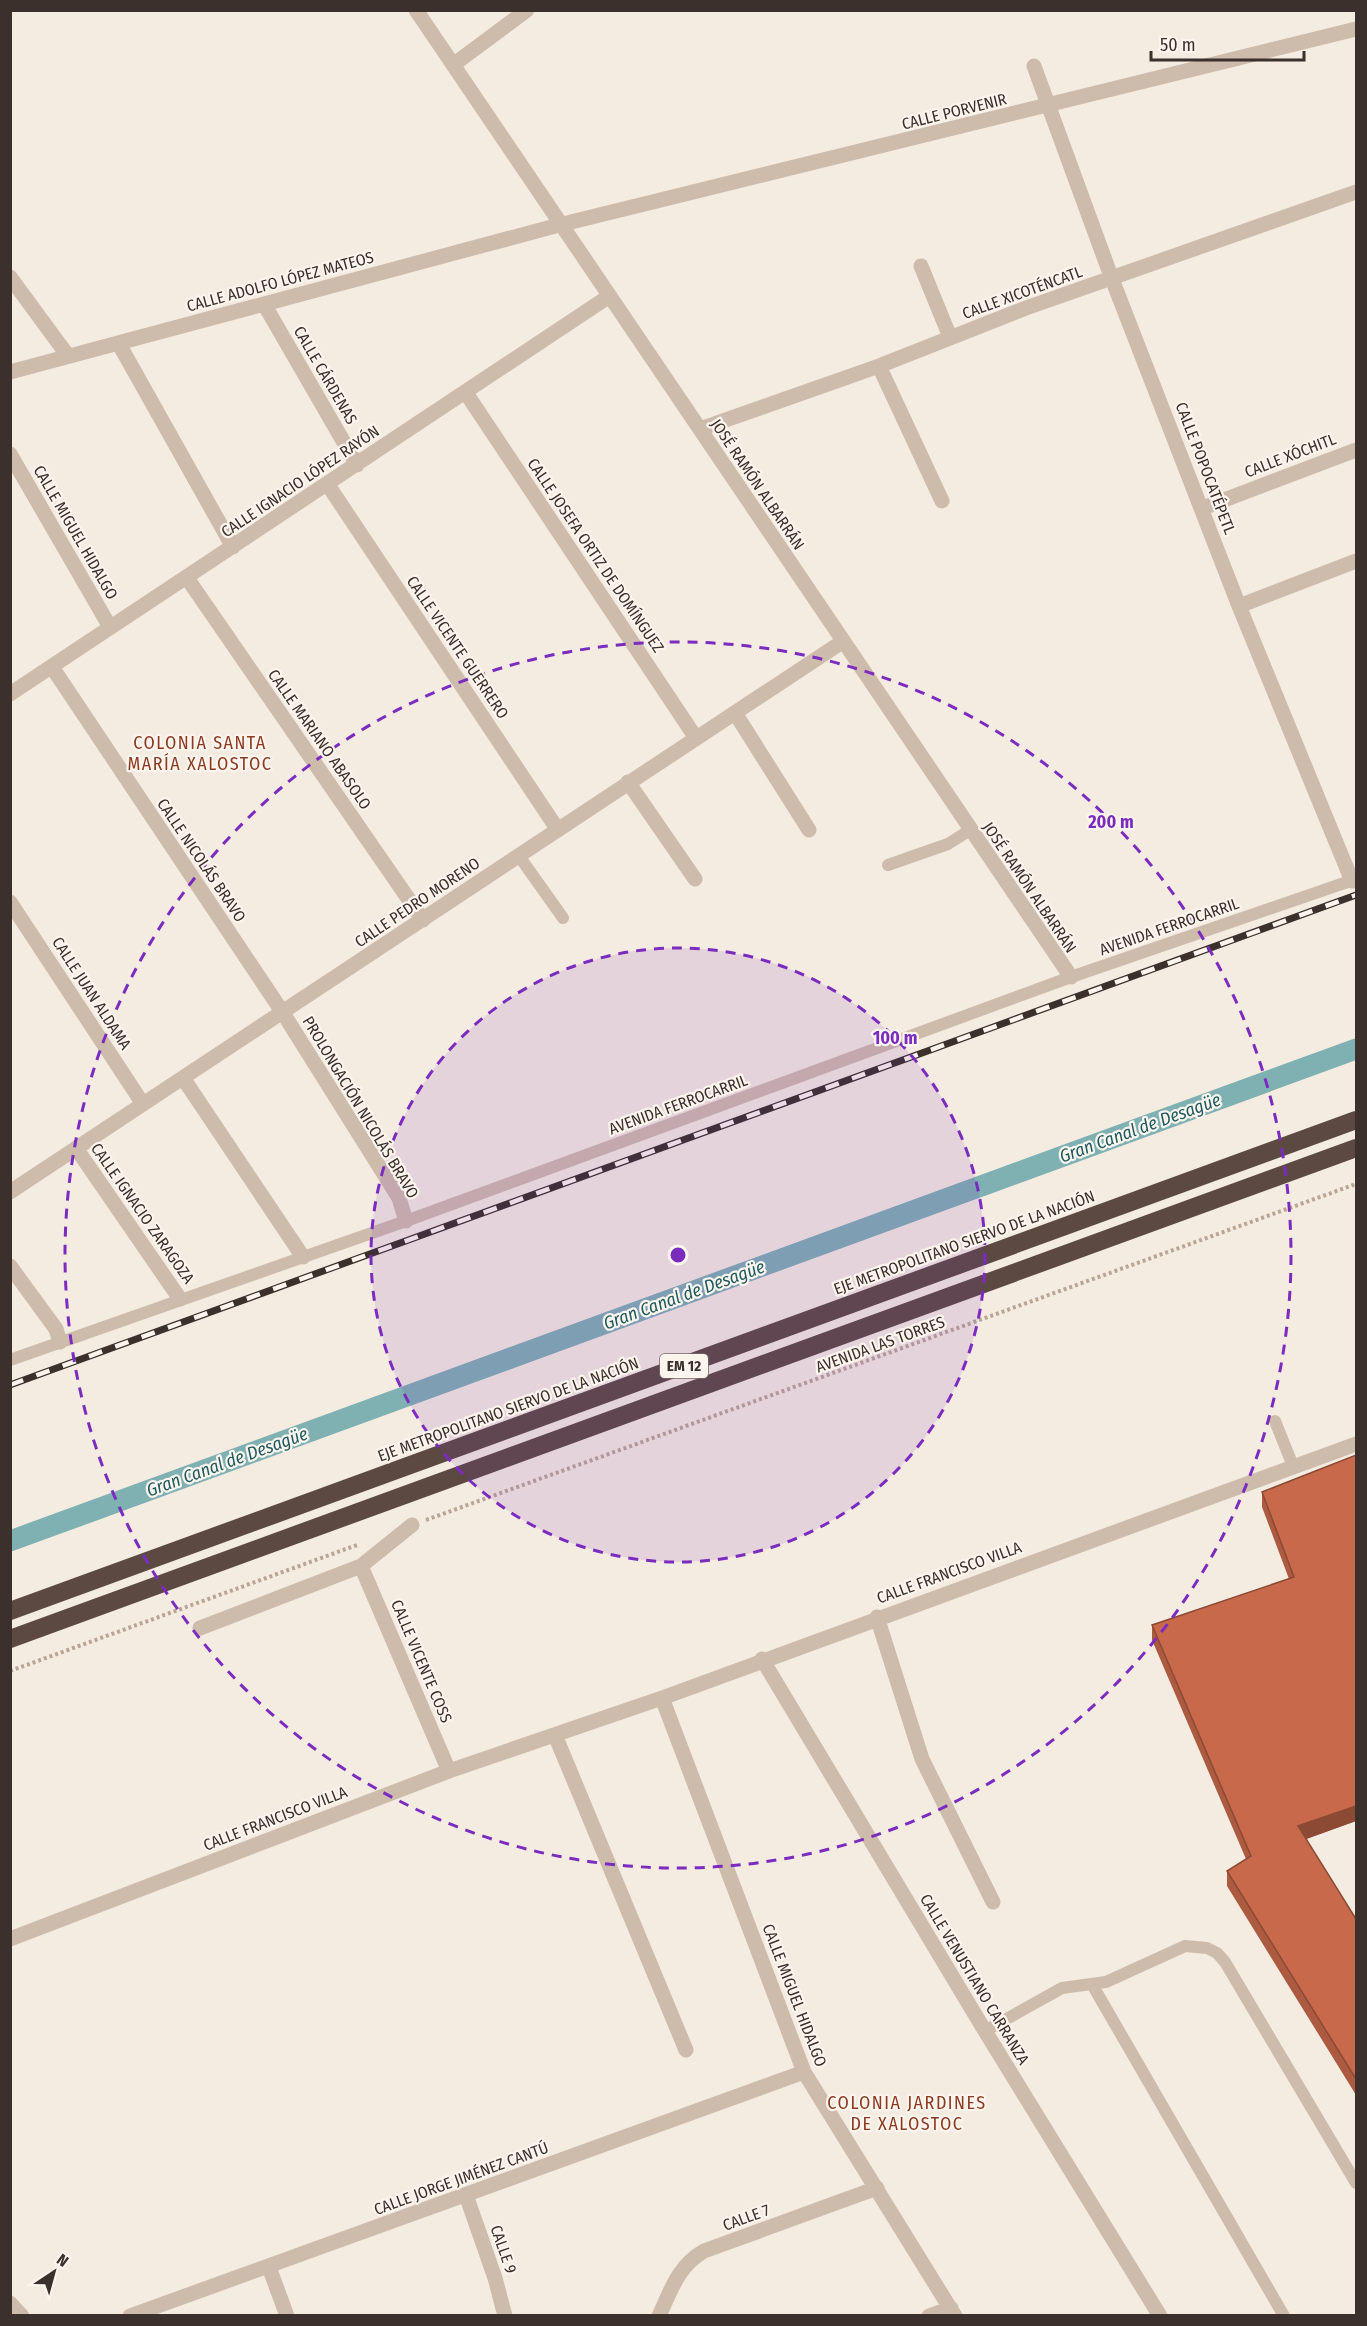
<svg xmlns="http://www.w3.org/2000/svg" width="1367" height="2326" viewBox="0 0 1367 2326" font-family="'Fira Sans Condensed',sans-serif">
	<rect width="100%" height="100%" fill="#f4ebe1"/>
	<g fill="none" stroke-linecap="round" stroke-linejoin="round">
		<path stroke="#7fb0b2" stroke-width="21" d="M 10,1541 L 1356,1049"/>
		<path stroke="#b9a596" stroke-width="4" stroke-dasharray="3 3" stroke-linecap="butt" d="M 426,1520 L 1356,1184
			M 10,1671 L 357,1545"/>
		<path stroke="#cdbbac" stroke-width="12" d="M 519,856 L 563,918
			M 888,865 L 948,844 L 970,830
			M 10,1360 L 406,1221 L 1071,977 L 1356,879
			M 1275,1421 L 1293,1466
			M 1093,1986 L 1284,2316
			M 985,2031 L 1062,1988 L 1106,1982 L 1185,1946 L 1207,1948 L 1217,1953 L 1225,1962 L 1356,2183"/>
		<path stroke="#cdbbac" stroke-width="15" d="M 416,10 L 1071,977
			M 453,65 L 527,10
			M 1034,66 L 1112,279 L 1239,606 L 1352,881
			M 921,266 L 950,337
			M 10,277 L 68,356
			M 264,304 L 357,465
			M 119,344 L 233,547
			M 879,366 L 942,501
			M 10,372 L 559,225 L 1356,29
			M 466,393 L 696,738
			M 700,429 L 879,366 L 1026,308 L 1356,192
			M 10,454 L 110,627
			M 328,485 L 558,830
			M 1203,508 L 1356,450
			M 187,578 L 423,920
			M 1239,606 L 1356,561
			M 52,667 L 283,1013 L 399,1198 L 406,1221
			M 10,694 L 608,297
			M 735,713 L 809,830
			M 628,782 L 695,879
			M 10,902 L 143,1104
			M 183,1078 L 303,1257
			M 76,1148 L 180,1299
			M 10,1192 L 842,642
			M 10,1266 L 56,1329 L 60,1342
			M 361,1566 L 449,1771
			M 877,1617 L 922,1759 L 993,1902
			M 200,1628 L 361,1566 L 412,1525
			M 762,1659 L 985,2031 L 1160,2316
			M 662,1698 L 804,2072 L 955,2316
			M 555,1735 L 686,2050
			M 10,1939 L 449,1771 L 662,1698 L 1356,1444
			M 466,2195 L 495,2278 L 505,2316
			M 269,2267 L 287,2316
			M 10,2303 L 22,2316
			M 130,2316 L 804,2072
			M 659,2316 C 671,2290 678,2266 704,2251 L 877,2188
			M 929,2316 L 951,2308"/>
		<path stroke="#5c4a42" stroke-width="18" d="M 10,1611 L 1356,1120
			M 10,1639 L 1356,1148"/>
		<defs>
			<path id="rail" d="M 10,1385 L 1356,895"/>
		</defs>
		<use href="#rail" stroke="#3b302b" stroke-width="7"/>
		<use href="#rail" stroke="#fbf5ee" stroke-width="4.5" stroke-dasharray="14" stroke-linecap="butt"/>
	</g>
	<path fill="#ac5a40" d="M 1356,1455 L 1356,1821 L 1306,1839 L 1356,1919 L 1356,2095 L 1227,1886 L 1227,1871 L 1246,1859 L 1152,1640 L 1152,1625 L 1289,1579 L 1262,1507 L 1262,1492 Z"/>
	<path fill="#8c4a34" d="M 1356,1806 L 1356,1821 L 1298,1842 L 1298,1826 Z"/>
	<path fill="#c8694b" stroke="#8c4a34" stroke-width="1.5" d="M 1356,1455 L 1356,1806 L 1298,1826 L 1356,1919 L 1356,2079 L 1227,1871 L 1251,1856 L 1152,1625 L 1294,1577 L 1262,1492 Z"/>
	<circle cx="678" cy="1255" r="307" fill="#7b2cbf" fill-opacity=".12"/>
	<g fill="none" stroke="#7b2cbf" stroke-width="3" stroke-dasharray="10 8">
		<circle cx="678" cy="1255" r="307"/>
		<circle cx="678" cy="1255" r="613"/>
	</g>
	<g text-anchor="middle" stroke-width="4.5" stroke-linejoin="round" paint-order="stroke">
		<rect fill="#fbf5ee" stroke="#756b66" stroke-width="1.5" x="660" y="1354" width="48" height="24" rx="4.5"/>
		<g font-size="15" font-weight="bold" fill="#3b302b">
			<text x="684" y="1371">EM 12</text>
		</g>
		<g font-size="16" fill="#3b302b" stroke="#fbf5ee">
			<text transform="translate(954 111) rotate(-14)" y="6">CALLE PORVENIR</text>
			<text transform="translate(280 281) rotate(-15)" y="6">CALLE ADOLFO LÓPEZ MATEOS</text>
			<text transform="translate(1022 292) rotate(-20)" y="6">CALLE XICOTÉNCATL</text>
			<text transform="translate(326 375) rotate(60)" y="6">CALLE CÁRDENAS</text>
			<text transform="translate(1290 455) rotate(-21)" y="6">CALLE XÓCHITL</text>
			<text transform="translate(1206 468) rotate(69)" y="6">CALLE POPOCATÉPETL</text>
			<text transform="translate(300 481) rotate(-34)" y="6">CALLE IGNACIO LÓPEZ RAYÓN</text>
			<text transform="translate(758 484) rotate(56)" y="6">JOSÉ RAMÓN ALBARRÁN</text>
			<text transform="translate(76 532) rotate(60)" y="6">CALLE MIGUEL HIDALGO</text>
			<text transform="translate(596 555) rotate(56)" y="6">CALLE JOSEFA ORTIZ DE DOMÍNGUEZ</text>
			<text transform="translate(458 647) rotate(56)" y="6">CALLE VICENTE GUERRERO</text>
			<text transform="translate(320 739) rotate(55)" y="6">CALLE MARIANO ABASOLO</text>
			<text transform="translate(202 860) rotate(56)" y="6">CALLE NICOLÁS BRAVO</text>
			<text transform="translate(1030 887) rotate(56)" y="6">JOSÉ RAMÓN ALBARRÁN</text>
			<text transform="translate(417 902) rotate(-34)" y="6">CALLE PEDRO MORENO</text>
			<text transform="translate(1169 926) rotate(-19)" y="6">AVENIDA FERROCARRIL</text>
			<text transform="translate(92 993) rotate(57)" y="6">CALLE JUAN ALDAMA</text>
			<text transform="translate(678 1104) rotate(-20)" y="6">AVENIDA FERROCARRIL</text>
			<text transform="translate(361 1107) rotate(59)" y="6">PROLONGACIÓN NICOLÁS BRAVO</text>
			<text transform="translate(143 1213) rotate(55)" y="6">CALLE IGNACIO ZARAGOZA</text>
			<text transform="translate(964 1242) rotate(-20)" y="6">EJE METROPOLITANO SIERVO DE LA NACIÓN</text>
			<text transform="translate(880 1344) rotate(-20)" y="6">AVENIDA LAS TORRES</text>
			<text transform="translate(508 1409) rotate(-20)" y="6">EJE METROPOLITANO SIERVO DE LA NACIÓN</text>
			<text transform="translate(949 1572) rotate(-20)" y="6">CALLE FRANCISCO VILLA</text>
			<text transform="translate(422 1661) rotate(67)" y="6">CALLE VICENTE COSS</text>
			<text transform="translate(275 1818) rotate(-21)" y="6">CALLE FRANCISCO VILLA</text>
			<text transform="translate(975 1979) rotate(59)" y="6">CALLE VENUSTIANO CARRANZA</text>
			<text transform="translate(795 1995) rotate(69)" y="6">CALLE MIGUEL HIDALGO</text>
			<text transform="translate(461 2178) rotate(-20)" y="6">CALLE JORGE JIMÉNEZ CANTÚ</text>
			<text transform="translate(746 2217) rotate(-20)" y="6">CALLE 7</text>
			<text transform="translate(504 2249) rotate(71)" y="6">CALLE 9</text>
		</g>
		<g font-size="18" letter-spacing="1.5" fill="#8c3b22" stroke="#fbf5ee">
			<text x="200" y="749">COLONIA SANTA<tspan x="200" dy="21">MARÍA XALOSTOC</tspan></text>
			<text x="907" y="2109">COLONIA JARDINES<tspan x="907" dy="21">DE XALOSTOC</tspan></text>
		</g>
		<g font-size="18" font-style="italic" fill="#1f5a5e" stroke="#fbf5ee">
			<text transform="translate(1140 1128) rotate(-20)" y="6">Gran Canal de Desagüe</text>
			<text transform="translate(684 1295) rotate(-20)" y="6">Gran Canal de Desagüe</text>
			<text transform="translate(227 1462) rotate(-20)" y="6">Gran Canal de Desagüe</text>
		</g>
	</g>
	<circle cx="678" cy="1255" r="9" fill="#7b2cbf" stroke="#fbf5ee" stroke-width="3"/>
	<g font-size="18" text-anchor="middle" font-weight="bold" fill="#7b2cbf" stroke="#fbf5ee" stroke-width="4.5" stroke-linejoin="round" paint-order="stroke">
		<text x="1111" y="828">200 m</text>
		<text x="895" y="1044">100 m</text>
	</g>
	<rect width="1367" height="2326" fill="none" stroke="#3b302b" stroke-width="24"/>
	<g transform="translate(54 2272) rotate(36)" stroke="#fbf5ee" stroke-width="4.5" paint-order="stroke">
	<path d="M0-4.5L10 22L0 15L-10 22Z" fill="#3b302b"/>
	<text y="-9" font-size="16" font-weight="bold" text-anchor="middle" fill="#3b302b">N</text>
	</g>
	<path d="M1151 51v9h153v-9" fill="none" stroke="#3b302b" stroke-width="3"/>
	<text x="1160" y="51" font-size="18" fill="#3b302b" stroke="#fbf5ee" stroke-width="4.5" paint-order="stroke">50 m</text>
</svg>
